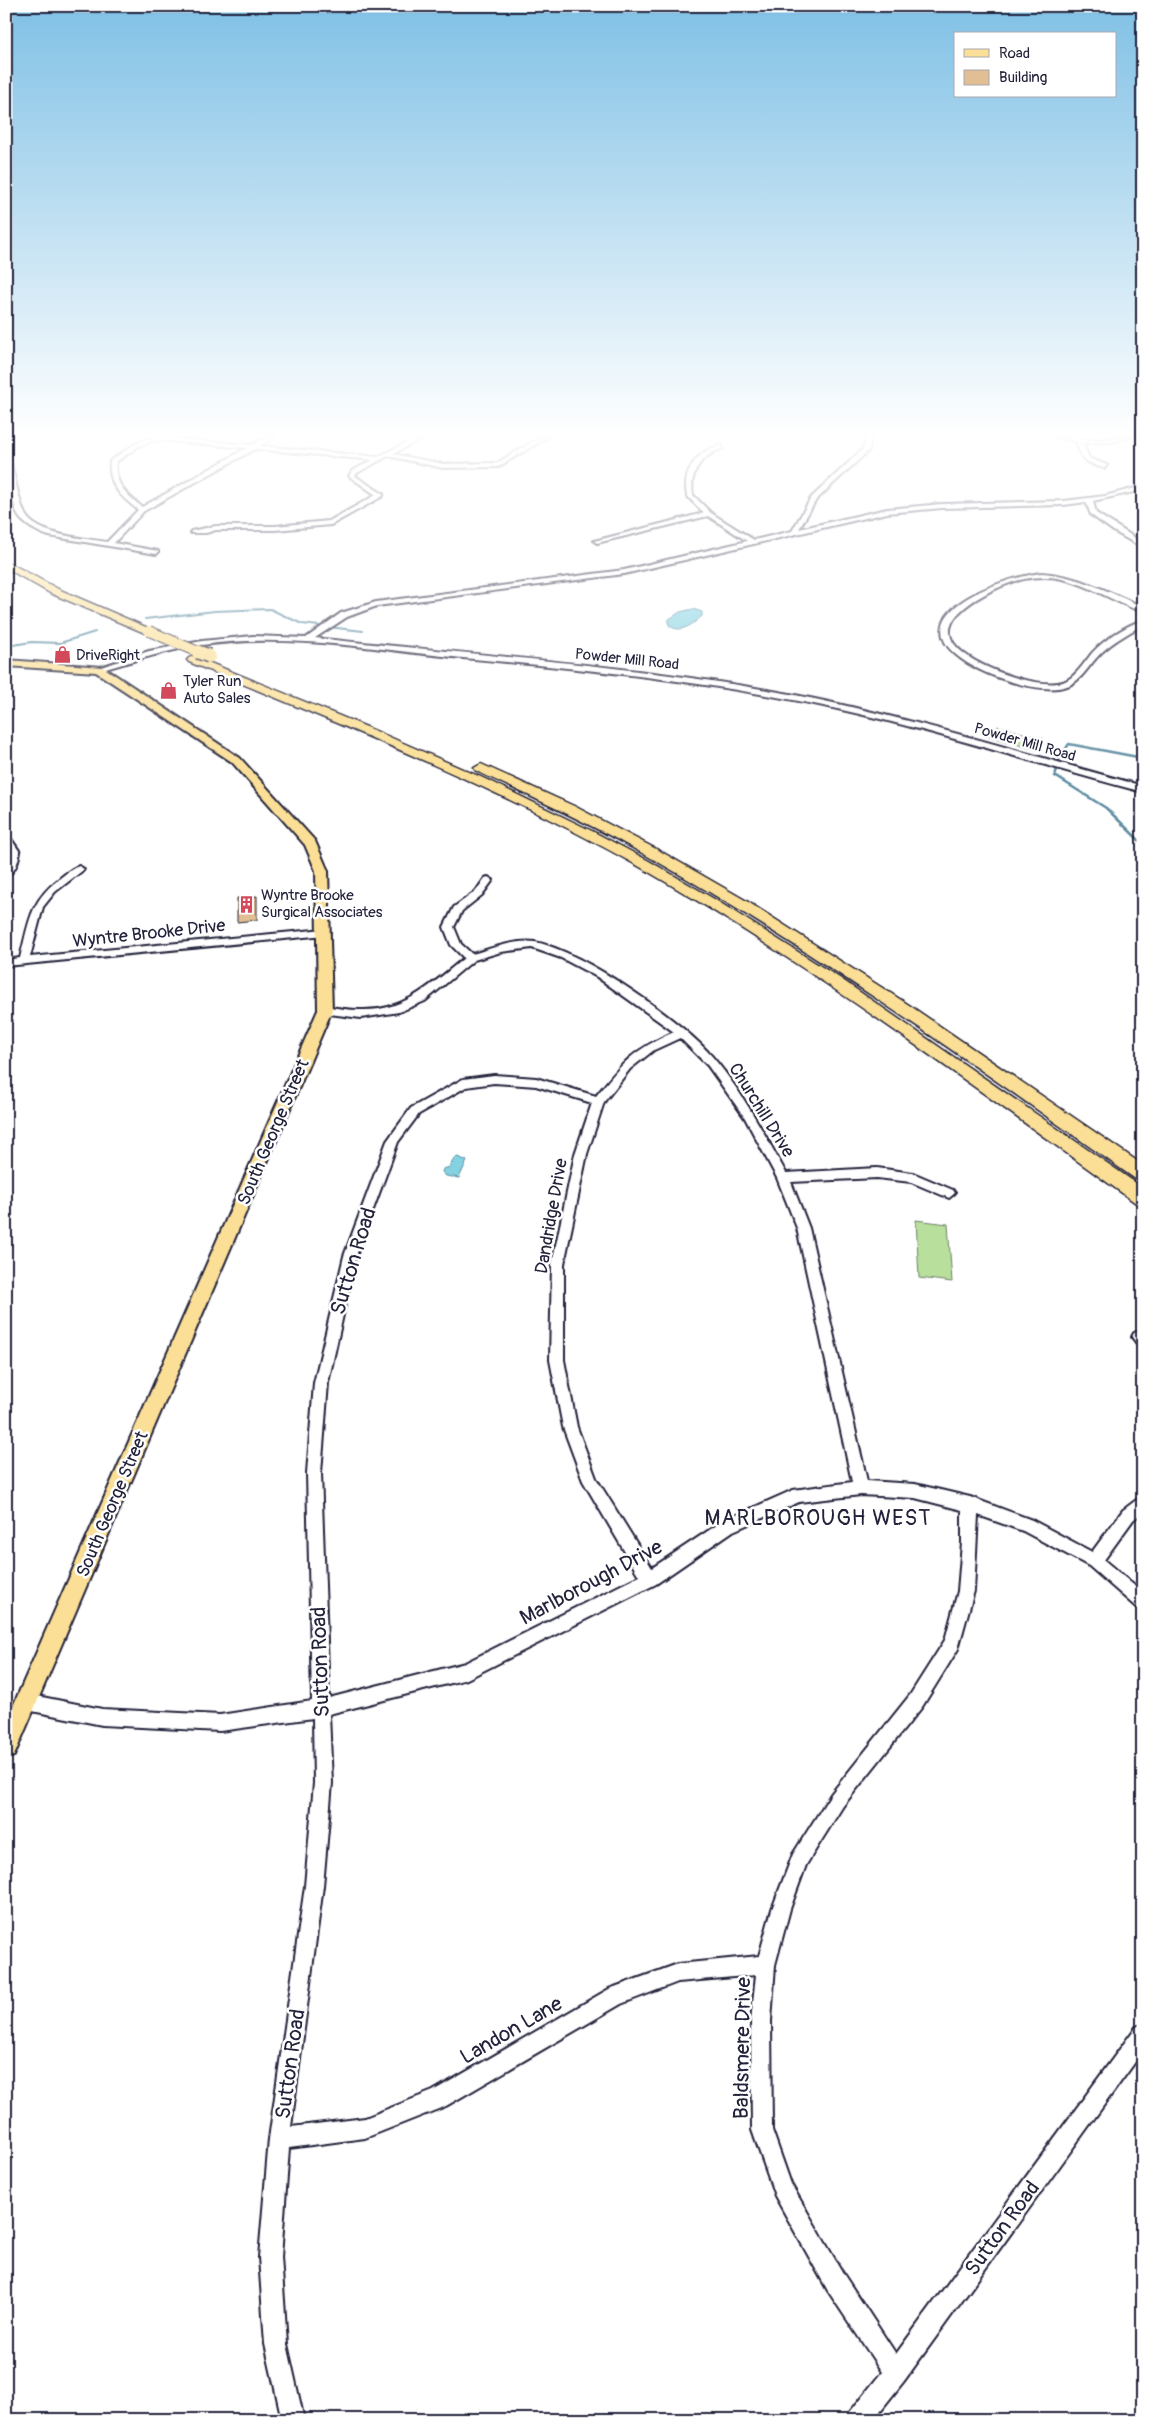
<svg xmlns="http://www.w3.org/2000/svg" width="1149" height="2426" viewBox="0 0 1149 2426" font-family="Pangolin,sans-serif">
	<rect width="100%" height="100%" fill="#fff"/>
	<filter id="ink" filterUnits="userSpaceOnUse"><feTurbulence type="fractalNoise" baseFrequency=".02" numOctaves="2"/><feDisplacementMap in="SourceGraphic" scale="10" xChannelSelector="R" yChannelSelector="G"/><feConvolveMatrix kernelMatrix="1 2 1 2 8 2 1 2 1" color-interpolation-filters="sRGB"/></filter>
	<g filter="url(#ink)">
		<path fill="#b8df9b" stroke="#6d806b" d="M 998,726 L 1044,739 L 1036,750 L 989,736 Z
			M 916,1220 L 948,1224 L 952,1282 L 919,1278 Z"/>
		<path fill="#83d1e1" stroke="#5c8b9f" d="M 693,609 L 702,612 L 702,616 C 693,624 680,635 669,625 L 668,620 L 680,612 Z
			M 458,1157 L 467,1161 L 459,1178 L 446,1176 L 442,1172 L 443,1169 L 450,1167 L 454,1158 Z"/>
		<g fill="none" stroke-linecap="round" stroke-linejoin="round">
			<path stroke="#5c8b9f" stroke-width="2" d="M 145,619 L 215,611 L 270,609 L 302,624 L 363,631
				M 6,646 L 32,642 L 60,643 L 95,632"/>
			<path stroke="#5c8b9f" stroke-width="2.5" d="M 1143,758 L 1069,744 L 1060,757 L 1055,776 L 1106,808 L 1143,844
				M 1143,881 L 1143,883"/>
		</g>
		<path fill="#e1be93" stroke="#22223b" d="M 257,896 L 257,920 L 237,922 L 237,898 Z"/>
		<g fill="none" stroke-linecap="round" stroke-linejoin="round">
			<defs>
				<path id="minor" d="M 153,437 L 253,445 L 267,437 L 274,437 L 260,446 L 378,457 L 417,437 L 424,437 L 393,454 L 443,464 L 497,463 L 541,437 L 548,437 L 498,467 L 443,468 L 388,456 L 357,473 L 355,476 L 383,494 L 383,496 L 331,525 L 275,530 L 216,530 L 206,533 L 191,533 L 191,531 L 216,526 L 275,526 L 329,521 L 376,495 L 349,476 L 352,471 L 373,460 L 255,449 L 144,511 L 114,543 L 158,551 L 158,553 L 156,554 L 49,536 C 39,533 26,526 19,517 C 13,508 6,465 6,452 L 9,454 C 13,469 19,502 25,514 C 36,536 85,538 107,542 L 138,510 C 120,496 108,485 110,461 L 135,444 ZM 156,440 L 247,448 L 142,507 C 126,494 114,484 116,462 L 139,446 Z
					M 865,437 L 871,437 L 869,450 L 816,500 L 799,529 L 887,509 L 942,504 L 1064,501 L 1105,496 L 1143,486 L 1143,490 L 1093,501 L 1096,513 L 1143,543 L 1143,548 L 1115,532 L 1091,515 L 1086,502 L 1064,505 L 942,508 L 887,513 L 624,574 L 377,606 L 347,617 L 315,638 C 474,655 633,665 790,694 C 910,717 1026,754 1143,786 L 1143,792 C 1039,765 938,731 833,708 C 711,682 587,669 463,658 C 377,650 289,633 202,645 C 167,650 133,661 99,671 L 95,669 L 149,651 L 202,641 L 253,636 L 306,638 L 341,613 L 376,602 L 624,570 L 747,541 L 708,516 L 597,543 L 594,541 L 704,513 L 687,496 C 682,470 697,452 721,445 L 723,448 C 701,456 689,472 693,495 L 711,513 L 754,540 L 792,531 L 811,498 L 864,448 Z
					M 1056,437 L 1093,440 L 1131,437 L 1111,442 L 1083,443 L 1089,458 L 1107,465 L 1105,468 C 1089,465 1079,459 1077,442 Z
					M 1042,573 C 1079,576 1110,592 1143,607 L 1143,612 C 1115,603 1091,585 1062,579 C 1050,576 1036,577 1024,579 C 1003,583 941,610 951,638 C 960,664 1038,690 1063,682 C 1075,678 1084,663 1092,653 C 1105,639 1125,626 1143,620 L 1143,625 C 1128,633 1114,641 1102,652 C 1090,663 1082,681 1067,686 C 1039,697 951,668 943,637 C 934,599 1015,576 1042,573 Z
					M 6,835 L 9,836 L 20,852 C 18,861 16,872 6,876 L 6,866 L 10,852 L 6,846 Z
					M 79,866 L 84,869 L 82,871 L 55,892 L 43,907 L 30,957 L 325,929 L 330,932 L 325,935 L 6,966 L 6,960 L 20,958 C 29,924 29,902 59,879 C 65,874 72,868 79,866 Z
					M 488,877 L 493,880 L 482,895 L 462,911 L 454,927 L 461,944 L 472,954 C 489,949 517,939 535,942 C 583,951 686,1023 716,1061 C 744,1095 765,1135 786,1173 L 877,1168 L 913,1173 L 953,1190 L 955,1193 L 949,1198 L 911,1182 L 877,1178 L 791,1182 L 809,1228 L 867,1481 L 915,1484 L 970,1497 L 1032,1520 L 1092,1552 L 1123,1510 L 1143,1495 L 1143,1512 L 1133,1520 L 1104,1560 L 1143,1593 L 1143,1611 L 1137,1608 L 1089,1566 L 1023,1531 L 978,1515 L 974,1591 L 958,1649 L 922,1707 L 843,1806 L 806,1865 L 790,1909 L 775,1965 L 771,2021 L 772,2130 L 791,2184 L 844,2275 L 896,2354 L 1136,2027 L 1143,2024 L 1143,2051 L 904,2381 L 873,2420 L 847,2420 L 850,2412 L 882,2372 L 828,2291 L 775,2196 L 752,2130 L 751,2021 L 756,1975 L 678,1982 L 621,2004 L 446,2106 L 365,2138 L 289,2148 L 281,2257 L 287,2344 L 304,2420 L 282,2420 L 265,2344 L 259,2257 L 269,2139 L 305,1886 L 314,1783 L 313,1718 L 220,1731 L 102,1725 L 27,1710 L 21,1708 L 19,1702 L 21,1696 L 27,1694 L 102,1709 L 220,1715 L 312,1701 L 307,1473 L 314,1383 L 344,1256 L 387,1141 L 411,1108 L 463,1079 L 494,1075 L 536,1078 L 596,1096 C 623,1062 633,1050 674,1032 L 597,977 L 561,958 L 532,948 L 501,952 L 474,960 L 425,1001 L 399,1012 L 361,1018 L 321,1013 L 320,1010 L 325,1006 C 336,1008 348,1010 360,1010 C 404,1012 432,984 464,958 L 451,945 L 444,927 L 454,907 L 476,891 L 485,878 ZM 680,1038 L 708,1066 L 745,1118 L 777,1178 L 797,1228 L 852,1482 L 793,1490 L 723,1521 L 652,1568 L 596,1478 L 577,1427 L 564,1360 L 564,1264 L 587,1154 L 604,1102 L 630,1069 L 654,1050 ZM 494,1083 L 536,1086 L 592,1103 L 575,1154 L 552,1264 L 550,1360 L 563,1427 L 583,1481 L 639,1576 L 465,1663 L 329,1698 L 321,1473 L 328,1383 L 356,1256 L 398,1142 L 419,1114 L 466,1087 ZM 861,1495 L 915,1498 L 962,1510 L 962,1543 L 958,1591 L 945,1640 L 910,1695 L 831,1794 L 793,1854 L 772,1909 L 759,1956 L 678,1964 L 609,1989 L 433,2091 L 365,2118 L 291,2127 L 323,1886 L 332,1783 L 329,1714 L 467,1679 L 656,1584 L 733,1531 L 799,1502 Z
					M 1139,1331 L 1143,1333 L 1143,1347 L 1138,1345 L 1132,1337 L 1134,1333 Z"/>
				<path id="major" d="M 6,660 L 103,667 L 240,758 L 315,841 L 328,871 L 332,1010 L 14,1756 L 6,1759 L 6,1722 L 318,1010 L 316,871 L 305,845 L 232,762 L 96,672 L 6,666 Z"/>
				<path id="highway" d="M 6,561 L 58,589 L 155,631 L 149,634 L 145,633 L 50,593 L 6,568 Z
					M 193,656 L 369,728 L 483,778 L 594,832 L 649,861 L 714,899 L 841,979 L 1143,1188 L 1143,1205 L 1136,1203 C 974,1087 813,966 640,867 C 496,786 341,725 189,662 L 187,660 L 189,658 Z
					M 481,764 L 574,806 L 660,851 L 745,900 L 909,1005 L 1143,1165 L 1143,1182 L 1137,1180 C 978,1068 820,954 651,858 C 595,826 535,798 476,771 L 474,768 Z"/>
			</defs>
			<use href="#minor" stroke="#22223b" stroke-width="4"/>
			<use href="#major" stroke="#22223b" stroke-width="4"/>
			<use href="#highway" stroke="#22223b" stroke-width="3"/>
			<use href="#minor" fill="#fff" fill-rule="evenodd"/>
			<use href="#major" fill="#fbdf96" fill-rule="evenodd"/>
			<use href="#highway" fill="#fbdf96" fill-rule="evenodd"/>
			<defs>
				<path id="highway-bridge-far1" d="M 149,631 L 201,653"/>
				<path id="highway-bridge" d="M 198,652 L 209,656"/>
			</defs>
			<use href="#highway-bridge-far1" stroke="#22223b" stroke-width="12" stroke-linecap="butt"/>
			<use href="#highway-bridge" stroke="#22223b" stroke-width="16" stroke-linecap="butt"/>
			<use href="#highway-bridge-far1" stroke="#fbdf96" stroke-width="10"/>
			<use href="#highway-bridge" stroke="#fbdf96" stroke-width="13"/>
		</g>
	</g>
	<linearGradient id="sky" x2="0" y2="1"><stop stop-color="#7fc0e5"/><stop offset="0.56" stop-color="#fff"/><stop offset="1" stop-color="#fff" stop-opacity="0"/></linearGradient>
	<rect width="1149" height="776" fill="url(#sky)"/>
	<defs>
		<symbol id="shop-bare" viewBox="-9 -9 18 18"><path d="M-5-2.5h2.3a2.7 3.5 0 0 1 5.4 0H5L5.5 6h-11ZM-1.5-2.5h3a1.5 2.3 0 0 0-3 0Z" fill="#d1495b" stroke="#fff" stroke-width="2.5" paint-order="stroke"/></symbol>
		<symbol id="building-bare" viewBox="-9 -9 18 18"><path d="M-4-6H4V6H1V3H-1V6H-4ZM-2.5-4.3h1.7v1.8h-1.7ZM.8-4.3h1.7v1.8H.8ZM-2.5-1h1.7V.8h-1.7ZM.8-1h1.7V.8H.8Z" fill="#d1495b" stroke="#fff" stroke-width="2.5" paint-order="stroke"/></symbol>
	</defs>
	<g fill-rule="evenodd">
		<use href="#shop-bare" x="50" y="642" width="25" height="25"/>
		<use href="#shop-bare" x="156" y="678" width="25" height="25"/>
		<use href="#building-bare" x="234" y="892" width="25" height="25"/>
	</g>
	<g text-anchor="middle" stroke-width="5" stroke-linejoin="round" paint-order="stroke">
		<g font-size="15" fill="#22223b" stroke="#fff" text-anchor="start">
			<text x="76" y="660">DriveRight</text>
			<text x="183" y="686">Tyler Run<tspan x="183" dy="17">Auto Sales</tspan></text>
			<text x="261" y="900">Wyntre Brooke<tspan x="261" dy="17">Surgical Associates</tspan></text>
		</g>
		<g font-size="15" fill="#22223b" stroke="#fff">
			<text transform="translate(627 659) rotate(6)" y="5">Powder Mill Road</text>
			<text transform="translate(1025 742) rotate(16)" y="5">Powder Mill Road</text>
		</g>
		<g font-size="18" fill="#22223b" stroke="#fff">
			<text transform="translate(149 933) rotate(-6)" y="6">Wyntre Brooke Drive</text>
			<text transform="translate(762 1110) rotate(58)" y="6">Churchill Drive</text>
			<text transform="translate(273 1132) rotate(-67)" y="6">South George Street</text>
			<text transform="translate(551 1216) rotate(-80)" y="6">Dandridge Drive</text>
			<text transform="translate(112 1504) rotate(-67)" y="6">South George Street</text>
		</g>
		<g font-size="21" fill="#22223b" stroke="#fff">
			<text transform="translate(353 1261) rotate(-73)" y="7">Sutton Road</text>
			<text transform="translate(591 1582) rotate(-28)" y="7">Marlborough Drive</text>
			<text transform="translate(320 1662) rotate(-92)" y="7">Sutton Road</text>
			<text transform="translate(511 2030) rotate(-30)" y="7">Landon Lane</text>
			<text transform="translate(742 2048) rotate(-89)" y="7">Baldsmere Drive</text>
			<text transform="translate(290 2064) rotate(-82)" y="7">Sutton Road</text>
			<text transform="translate(1002 2228) rotate(-54)" y="7">Sutton Road</text>
		</g>
		<g font-size="22" letter-spacing="1" fill="#22223b" stroke="#fff">
			<text x="818" y="1525">MARLBOROUGH WEST</text>
		</g>
	</g>
	<rect width="1149" height="2426" fill="none" stroke="#fff" stroke-width="25"/>
	<rect x="12" y="12" width="1124" height="2401" fill="none" stroke="#22223b" stroke-width="2" filter="url(#ink)"/>
	<rect x="954" y="32" width="162" height="65" fill="#ffffff" stroke="#a7a7b1"/>
	<rect x="964" y="49" width="25" height="8" fill="#fbdf96" stroke="#a7a7b1"/>
	<text x="999" y="58" font-size="15" fill="#22223b">Road</text>
	<rect x="964" y="70" width="25" height="15" fill="#e1be93" stroke="#a7a7b1"/>
	<text x="999" y="82" font-size="15" fill="#22223b">Building</text>
</svg>
